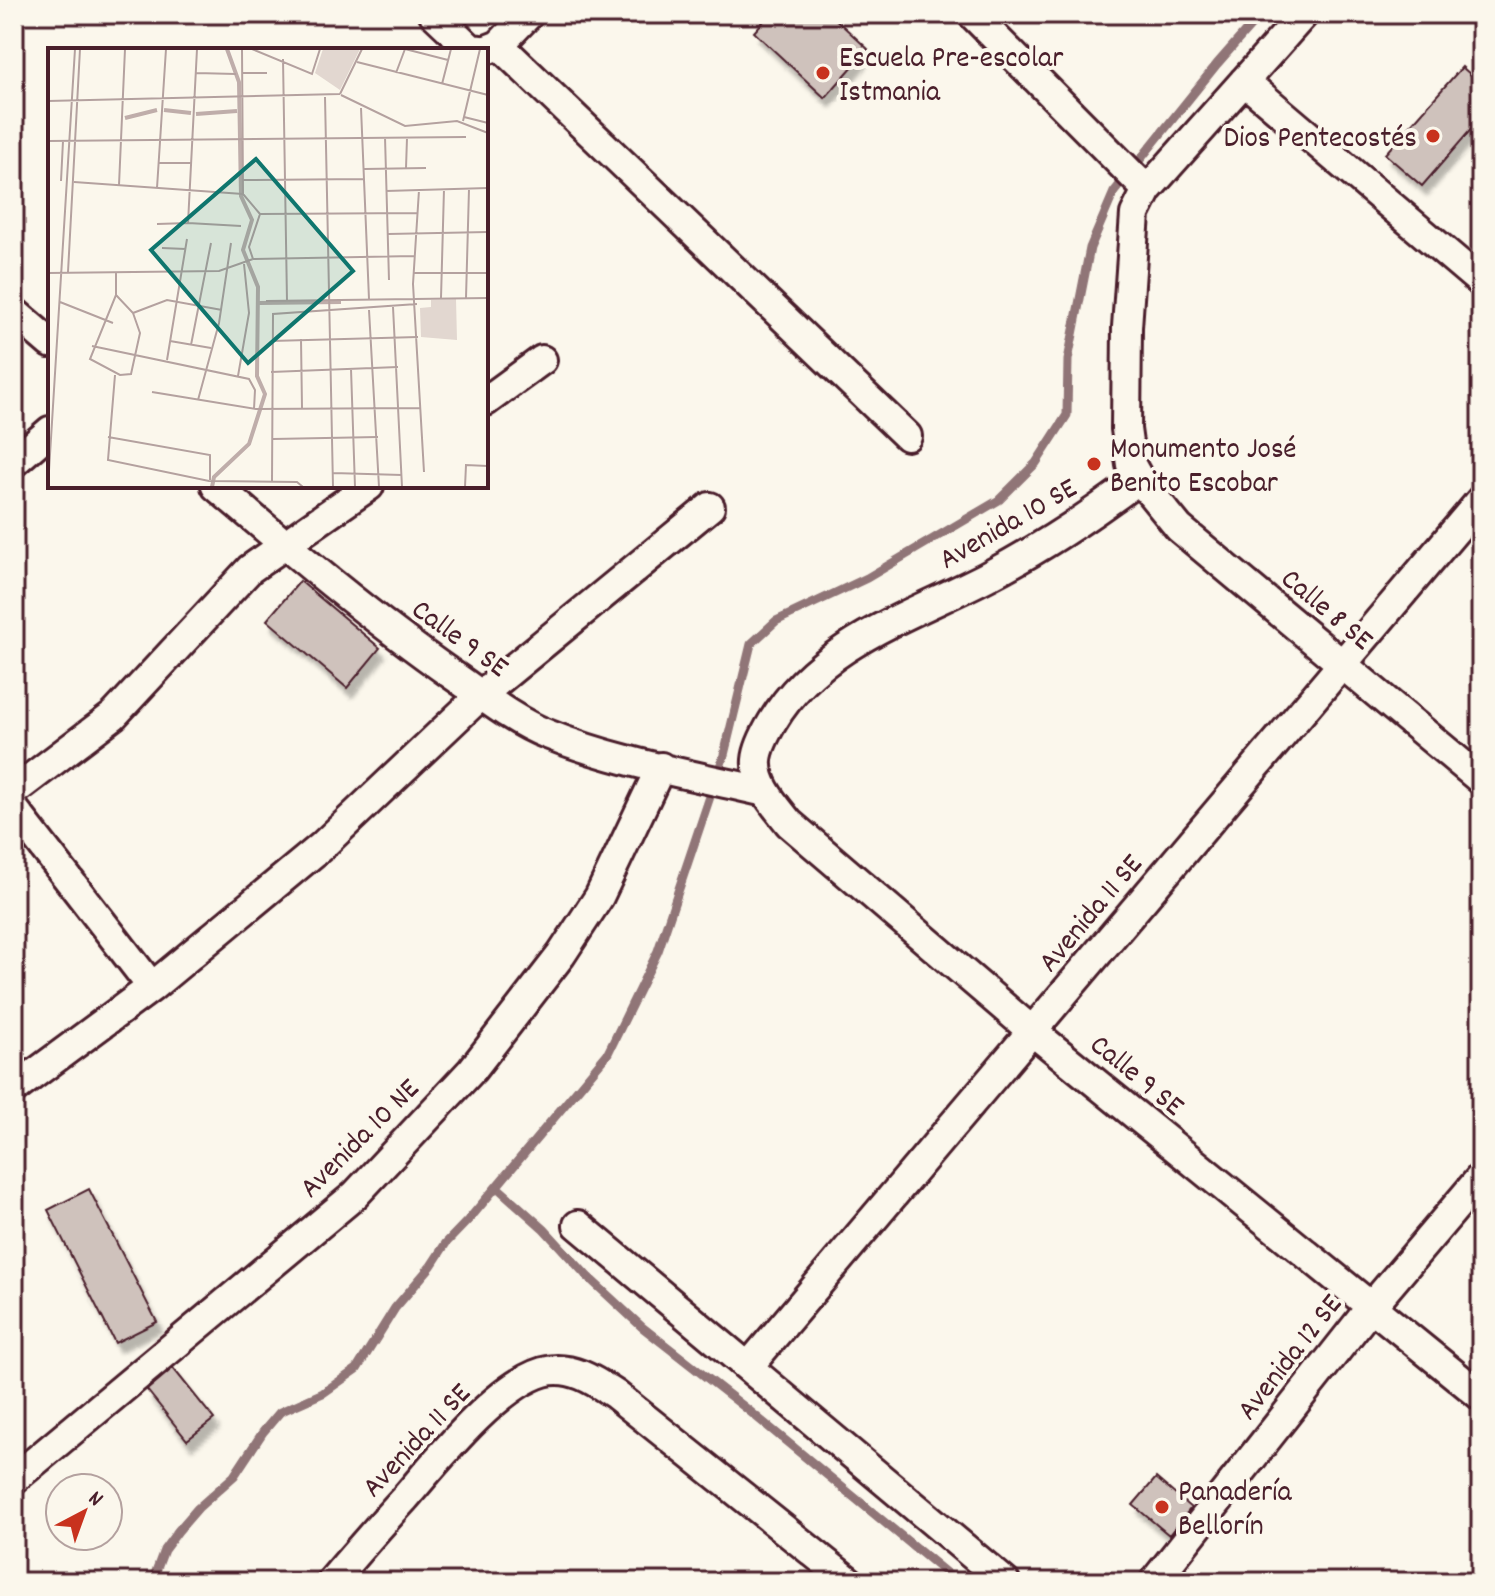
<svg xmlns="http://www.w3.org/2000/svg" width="1495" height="1596" viewBox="0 0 1495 1596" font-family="Dekko,sans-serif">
	<defs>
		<filter id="shadow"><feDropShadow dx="5" dy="9" stdDeviation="2" flood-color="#0004"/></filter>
	</defs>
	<rect width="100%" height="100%" fill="#fbf7ec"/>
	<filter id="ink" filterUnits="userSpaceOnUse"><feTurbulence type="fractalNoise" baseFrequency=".0125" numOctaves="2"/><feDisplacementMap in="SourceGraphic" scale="16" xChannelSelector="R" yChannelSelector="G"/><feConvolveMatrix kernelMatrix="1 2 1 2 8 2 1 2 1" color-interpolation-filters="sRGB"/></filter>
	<g filter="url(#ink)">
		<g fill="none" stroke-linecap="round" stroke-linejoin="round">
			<path stroke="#907477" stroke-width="9" d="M 497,1187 L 544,1229 L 587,1276 L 642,1327 L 747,1409 L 957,1582
				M 152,1582 L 164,1550 L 178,1531 L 198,1508 L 234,1476 L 263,1432 L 280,1412 L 323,1393 L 357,1369 L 395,1308 L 431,1266 L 446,1243 L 471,1217 L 608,1053 L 658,951 L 724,755 L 751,644 L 776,621 L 867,578 L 999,500 L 1036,463 L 1067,415 L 1068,360 L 1090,248 L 1114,192 L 1217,64 L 1261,14"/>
		</g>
		<path fill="#cfc2bc" stroke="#4a1f2b" stroke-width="2" filter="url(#shadow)" d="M 770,14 L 830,14 L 868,49 L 825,98 L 754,32 Z
			M 1462,67 L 1481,84 L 1481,118 L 1422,186 L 1385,154 Z
			M 300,581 L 380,648 L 347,688 L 267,620 Z
			M 89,1189 L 157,1322 L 115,1343 L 48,1210 Z
			M 173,1368 L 214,1419 L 187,1440 L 147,1390 Z
			M 1156,1478 L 1191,1508 L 1169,1535 L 1133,1505 Z"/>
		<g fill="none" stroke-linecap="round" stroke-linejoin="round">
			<defs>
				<path id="minor" d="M 434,14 L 471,49 L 480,50
					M 972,14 L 1147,190
					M 1304,14 L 1147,190 L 1135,214 L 1127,327 L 1126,429 L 1131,465 L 1139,479 L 1179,528 L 1481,780
					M 499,45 L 907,436
					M 486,50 L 499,45 L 529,14
					M 1244,81 L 1481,282
					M 14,312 L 50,343
					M 486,401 L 542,360
					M 14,462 L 50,431
					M 1139,479 C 1090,516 1040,549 986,577 C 910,616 819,644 773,721 C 767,731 758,747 757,760 C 755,784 775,805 789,823 L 1032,1031 L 1481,1396
					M 216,486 C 293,552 371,618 454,676 C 483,696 514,721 547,734 C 616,762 692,775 765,792
					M 14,791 L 114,715 L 250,569 L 369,486
					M 14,809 L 152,987
					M 14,1089 L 152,987 L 322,846 L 481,695 L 710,507
					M 578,1225 L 1005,1582
					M 748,1367 L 1481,500
					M 14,1479 L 355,1195 L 472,1070 L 561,955 L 599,897 L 661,767
					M 331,1582 C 355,1554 379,1526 404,1499 C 436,1462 496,1386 543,1372 C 570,1364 595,1381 616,1395 L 850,1582
					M 1154,1582 L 1371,1307 L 1481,1177"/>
			</defs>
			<use href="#minor" stroke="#4a1f2b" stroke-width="34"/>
			<use href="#minor" stroke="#fbf7ec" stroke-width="28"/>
		</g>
	</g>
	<g fill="#c8321e" stroke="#fbf7ec" stroke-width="3">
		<circle cx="823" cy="73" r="8"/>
		<circle cx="1433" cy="136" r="8"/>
		<circle cx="1094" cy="464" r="8"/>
		<circle cx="1162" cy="1507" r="8"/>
	</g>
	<g text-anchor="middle" stroke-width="8" stroke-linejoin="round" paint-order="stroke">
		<g font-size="30" fill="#4a1f2b" stroke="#fbf7ec" text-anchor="start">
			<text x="839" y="66">Escuela Pre-escolar<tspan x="839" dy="34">Istmania</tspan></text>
			<text x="1417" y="146" text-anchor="end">Dios Pentecostés</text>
			<text x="1110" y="457">Monumento José<tspan x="1110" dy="34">Benito Escobar</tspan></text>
			<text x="1178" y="1500">Panadería<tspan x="1178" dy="34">Bellorín</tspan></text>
		</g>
		<g font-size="30" fill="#4a1f2b" stroke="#fbf7ec">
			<text transform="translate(1007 522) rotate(-30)" y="10">Avenida 10 SE</text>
			<text transform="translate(1328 608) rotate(40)" y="10">Calle 8 SE</text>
			<text transform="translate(461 637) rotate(36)" y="10">Calle 9 SE</text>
			<text transform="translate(1089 912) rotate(-50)" y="10">Avenida 11 SE</text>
			<text transform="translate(1138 1074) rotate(39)" y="10">Calle 9 SE</text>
			<text transform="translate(358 1137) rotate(-45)" y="10">Avenida 10 NE</text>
			<text transform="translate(1288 1356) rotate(-52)" y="10">Avenida 12 SE</text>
			<text transform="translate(415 1439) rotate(-47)" y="10">Avenida 11 SE</text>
		</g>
	</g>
	<g transform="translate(48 48)">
		<rect width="440" height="440" fill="#fbf7ec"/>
		<path d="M 275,1 L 312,1 L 292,42 L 267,25 ZM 408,251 L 409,292 L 373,289 L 372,260 L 383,259 L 383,252 Z" fill="#e2d7d0"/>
		<path fill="none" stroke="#bfadaa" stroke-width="4" d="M 116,62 L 143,65M 148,66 L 189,63M 77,70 L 109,62M 211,255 L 293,254M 164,439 L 166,429 L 201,396 L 217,346 L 209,328 L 210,239 L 195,202 L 204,172 L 193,148 L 191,34 L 179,1"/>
		<path fill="none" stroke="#b4a19f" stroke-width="2" d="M 194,1 L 195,146M 204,1 L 264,26 L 272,1M 357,1 L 400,12M 235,11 L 239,253M 309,14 L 440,47M 148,25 L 188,26M 194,25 L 219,25M 348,25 L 357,1M 394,36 L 403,1M 292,46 L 314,1M 293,47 L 357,78 L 409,73 L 440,85M 277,49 L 285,439M 0,53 L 292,46M 313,60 L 321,251M 416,69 L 440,75M 415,73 L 432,1M 337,89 L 341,232M 0,93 L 418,89M 110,115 L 144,115M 358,120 L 359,90M 316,121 L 378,120M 195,132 L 316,131M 13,133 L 15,93M 26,134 L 195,146M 71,137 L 77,1M 109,140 L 118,1M 371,142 L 365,236 L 376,424M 338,143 L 440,140M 195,146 L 212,166M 212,166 L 370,165M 140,175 L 193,178M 109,176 L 140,175 L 149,1M 340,186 L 440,184M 114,200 L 138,201M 205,211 L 366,208M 205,211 L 201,199 L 212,166M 20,224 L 32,1M 0,225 L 171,223 L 205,211M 366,225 L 440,225M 68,247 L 85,265 L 92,285 L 83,326 L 72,327 L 42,311 L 68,247 L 68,224M 393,250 L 396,141M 418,250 L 421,141M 218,253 L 440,250M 12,254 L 65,275M 345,259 L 354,439M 321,262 L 331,439M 85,265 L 119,252 L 174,262M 253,291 L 254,360M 122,293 L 163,300M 223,293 L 370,289M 143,297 L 163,195M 44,298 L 201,331 L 207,342 L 206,361M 119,312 L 139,191M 303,321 L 307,439M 223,324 L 350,319M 67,327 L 60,412 L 161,433 L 249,434 L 255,439M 190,328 L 201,265 L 196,216M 104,344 L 208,361 L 373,360M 150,352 L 171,275 L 183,195M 60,389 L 162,407 L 162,432M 225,391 L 330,389M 285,425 L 354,427M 224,434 L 225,266 L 369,256M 0,439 L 27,1M 417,439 L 418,417 L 440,418"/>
		<path fill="#0f766e" fill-opacity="0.15" stroke="#0f766e" stroke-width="4" d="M 208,111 L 305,223 L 200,315 L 103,202 Z"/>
		<rect width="440" height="440" fill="none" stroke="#4a1f2b" stroke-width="4"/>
	</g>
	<rect width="1495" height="1596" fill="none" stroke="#fbf7ec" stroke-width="48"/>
	<rect x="24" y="24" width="1447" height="1548" fill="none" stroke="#4a1f2b" stroke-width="3" filter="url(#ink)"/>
	<g transform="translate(84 1512) rotate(41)"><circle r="38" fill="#fbf7ec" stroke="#b4a19f" stroke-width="2"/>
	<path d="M0-6L14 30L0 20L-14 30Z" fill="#c8321e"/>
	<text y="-12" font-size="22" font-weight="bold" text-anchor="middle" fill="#4a1f2b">N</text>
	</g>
</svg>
